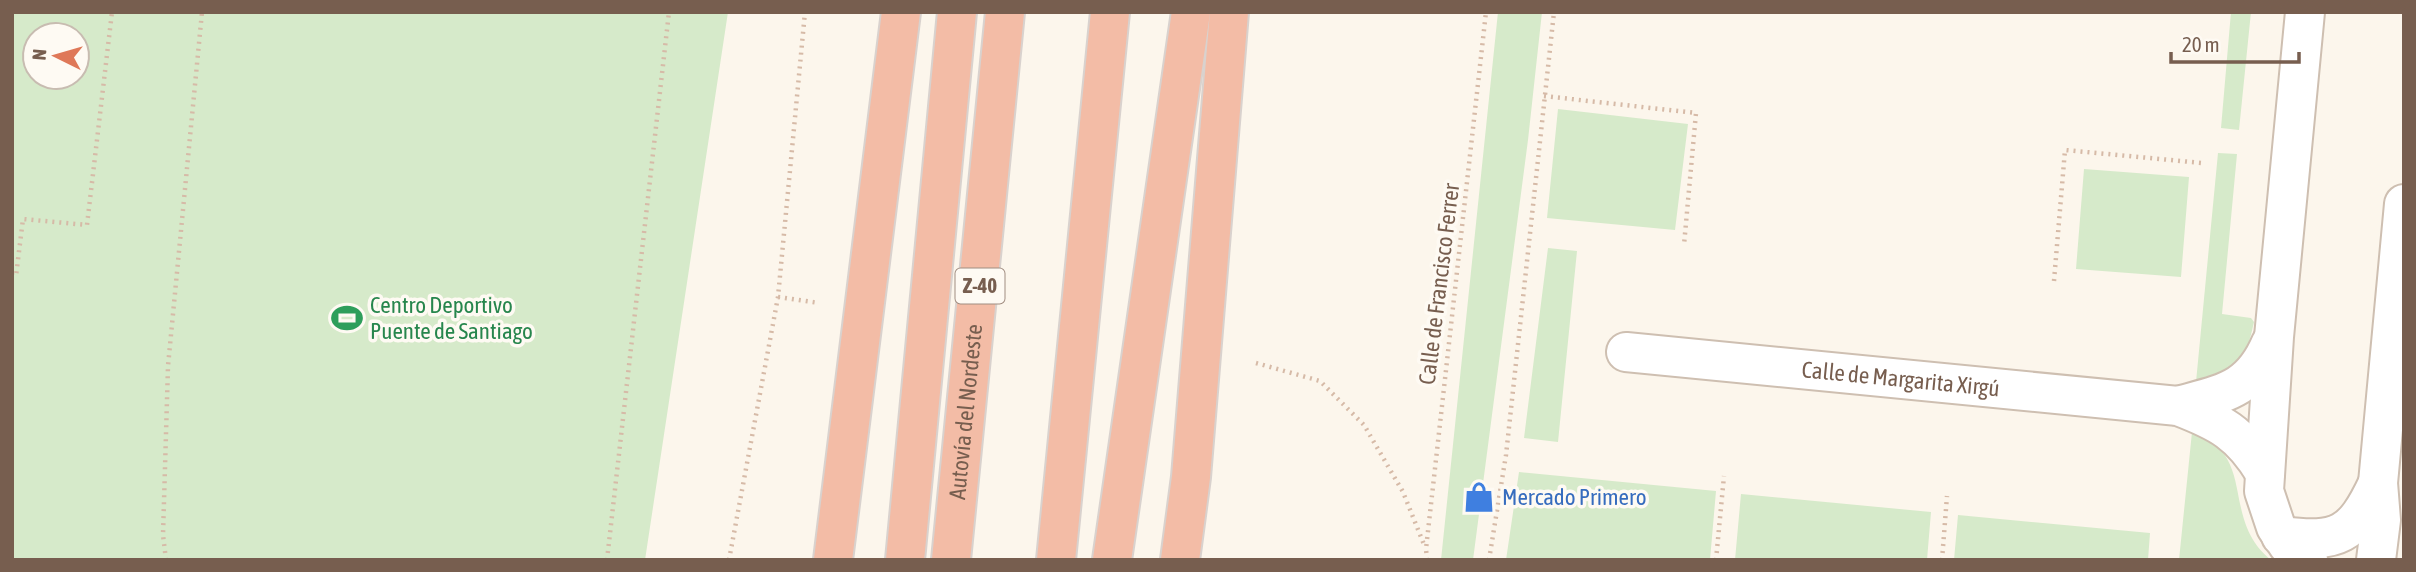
<svg xmlns="http://www.w3.org/2000/svg" width="2416" height="572" viewBox="0 0 2416 572" font-family="'Asap Condensed',sans-serif">
	<rect width="100%" height="100%" fill="#fcf6ec"/>
	<path fill="#d6eaca" fill-rule="evenodd" d="M 12,12 L 728,12 L 645,560 L 12,560 ZM 35,35 L 77,35 L 77,77 L 35,77 Z
		M 1498,12 L 1542,12 L 1528,140 L 1473,560 L 1441,560 Z
		M 2231,12 L 2251,12 L 2239,130 L 2221,128 Z
		M 1558,109 L 1688,124 L 1675,230 L 1547,218 Z
		M 2218,153 L 2237,154 L 2222,314 L 2251,318 L 2254,322 C 2244,367 2239,368 2196,382 Z
		M 2084,169 L 2189,177 L 2181,277 L 2076,269 Z
		M 1548,248 L 1577,251 L 1558,442 L 1524,438 Z
		M 2192,432 C 2259,455 2219,518 2271,560 L 2179,560 Z
		M 1519,472 L 1716,491 L 1710,560 L 1506,560 Z
		M 1741,494 L 1931,512 L 1927,560 L 1735,560 Z
		M 1958,515 L 2150,533 L 2148,560 L 1954,560 Z"/>
	<g fill="none" stroke-linecap="round" stroke-linejoin="round">
		<defs>
			<g id="minor">
				<path d="M 2305,12 L 2274,337 L 2264,491 L 2276,527 L 2288,545 L 2308,560"/>
				<path id="s1" d="M 1626,352 L 2178,406 C 2220,422 2241,433 2265,473"/>
				<path d="M 2178,406 C 2225,393 2251,390 2271,343"/>
				<path d="M 2281,536 C 2339,543 2353,536 2378,483"/>
				<path d="M 2376,560 L 2381,520 L 2378,483 L 2404,204"/>
			</g>
			<g id="highway">
				<path d="M 833,560 L 901,12"/>
				<path d="M 905,560 L 957,12"/>
				<path id="s2" d="M 951,560 L 1005,12"/>
				<path d="M 1056,560 L 1110,12"/>
				<path d="M 1112,560 L 1191,12"/>
				<path d="M 1180,560 L 1191,477 L 1229,12"/>
			</g>
		</defs>
		<use href="#minor" stroke="#cebfb1" stroke-width="42"/>
		<use href="#highway" stroke="#d9d2ce" stroke-width="42"/>
		<path stroke="#d6baa7" stroke-width="4.5" stroke-dasharray="2 5" stroke-linecap="butt" d="M 1544,96 L 1696,113 L 1684,245
			M 12,275 L 16,276 L 23,219 L 87,225 L 112,12
			M 2054,281 L 2065,150 L 2202,163
			M 778,297 L 819,303
			M 1256,363 L 1320,381 L 1364,425 L 1403,492 L 1425,547
			M 166,560 L 163,535 L 168,366 L 202,12
			M 607,560 L 669,12
			M 729,560 L 778,297 L 805,12
			M 1427,560 L 1426,549 L 1486,12
			M 1489,560 L 1506,455 L 1554,12
			M 1716,560 L 1724,476
			M 1942,560 L 1947,496"/>
		<use href="#minor" stroke="#fff" stroke-width="38"/>
		<use href="#highway" stroke="#f3bca6" stroke-width="38"/>
	</g>
	<defs>
		<symbol id="stadium-bare" viewBox="-9 -9 18 18"><path d="M0-5a6.5 5 0 1 0 0 10a6.5 5 0 1 0 0-10ZM-3.5-1.8h7v3.6h-7Z" fill="#2e9e5b" stroke="#fefaf3" stroke-width="2.5" paint-order="stroke"/></symbol>
		<symbol id="shop-bare" viewBox="-9 -9 18 18"><path d="M-5-2.5h2.3a2.7 3.5 0 0 1 5.4 0H5L5.5 6h-11ZM-1.5-2.5h3a1.5 2.3 0 0 0-3 0Z" fill="#3f7fe0" stroke="#fefaf3" stroke-width="2.5" paint-order="stroke"/></symbol>
	</defs>
	<g fill-rule="evenodd">
		<use href="#stadium-bare" x="325" y="296" width="44" height="44"/>
		<use href="#shop-bare" x="1457" y="475" width="44" height="44"/>
	</g>
	<g text-anchor="middle" stroke-width="7" stroke-linejoin="round" paint-order="stroke">
		<rect fill="#fefaf3" stroke="#a08d80" stroke-width="2" x="955.5" y="268.5" width="49" height="35" rx="5"/>
		<g font-size="21" font-weight="bold" fill="#775e4f">
			<text x="980" y="293">Z-40</text>
		</g>
		<g font-size="23" fill="#775e4f" stroke="#fefaf3">
			<text transform="translate(1439 284) rotate(-83)" y="8">Calle de Francisco Ferrer</text>
			<text dy="8" stroke="none"><textPath href="#s1" startOffset="276">Calle de Margarita Xirgú</textPath></text>
			<text dy="8" stroke="none"><textPath href="#s2" startOffset="149">Autovía del Nordeste</textPath></text>
		</g>
		<g font-size="23" fill="#27864d" stroke="#fefaf3" text-anchor="start">
			<text x="370" y="313">Centro Deportivo<tspan x="370" dy="26">Puente de Santiago</tspan></text>
		</g>
		<g font-size="23" fill="#366cbe" stroke="#fefaf3" text-anchor="start">
			<text x="1502" y="505">Mercado Primero</text>
		</g>
	</g>
	<rect width="2416" height="572" fill="none" stroke="#775e4f" stroke-width="28"/>
	<g transform="translate(56 56) rotate(275)"><circle r="33" fill="#fefaf3" stroke="#c8bcb1" stroke-width="2"/>
	<path d="M0-5L12 26L0 18L-12 26Z" fill="#df7858"/>
	<text y="-10" font-size="19" font-weight="bold" text-anchor="middle" fill="#775e4f">N</text>
	</g>
	<path d="M2171 52v10h128v-10" fill="none" stroke="#775e4f" stroke-width="3.5"/>
	<text x="2182" y="52" font-size="21" fill="#775e4f" stroke="#fefaf3" stroke-width="5" paint-order="stroke">20 m</text>
</svg>
